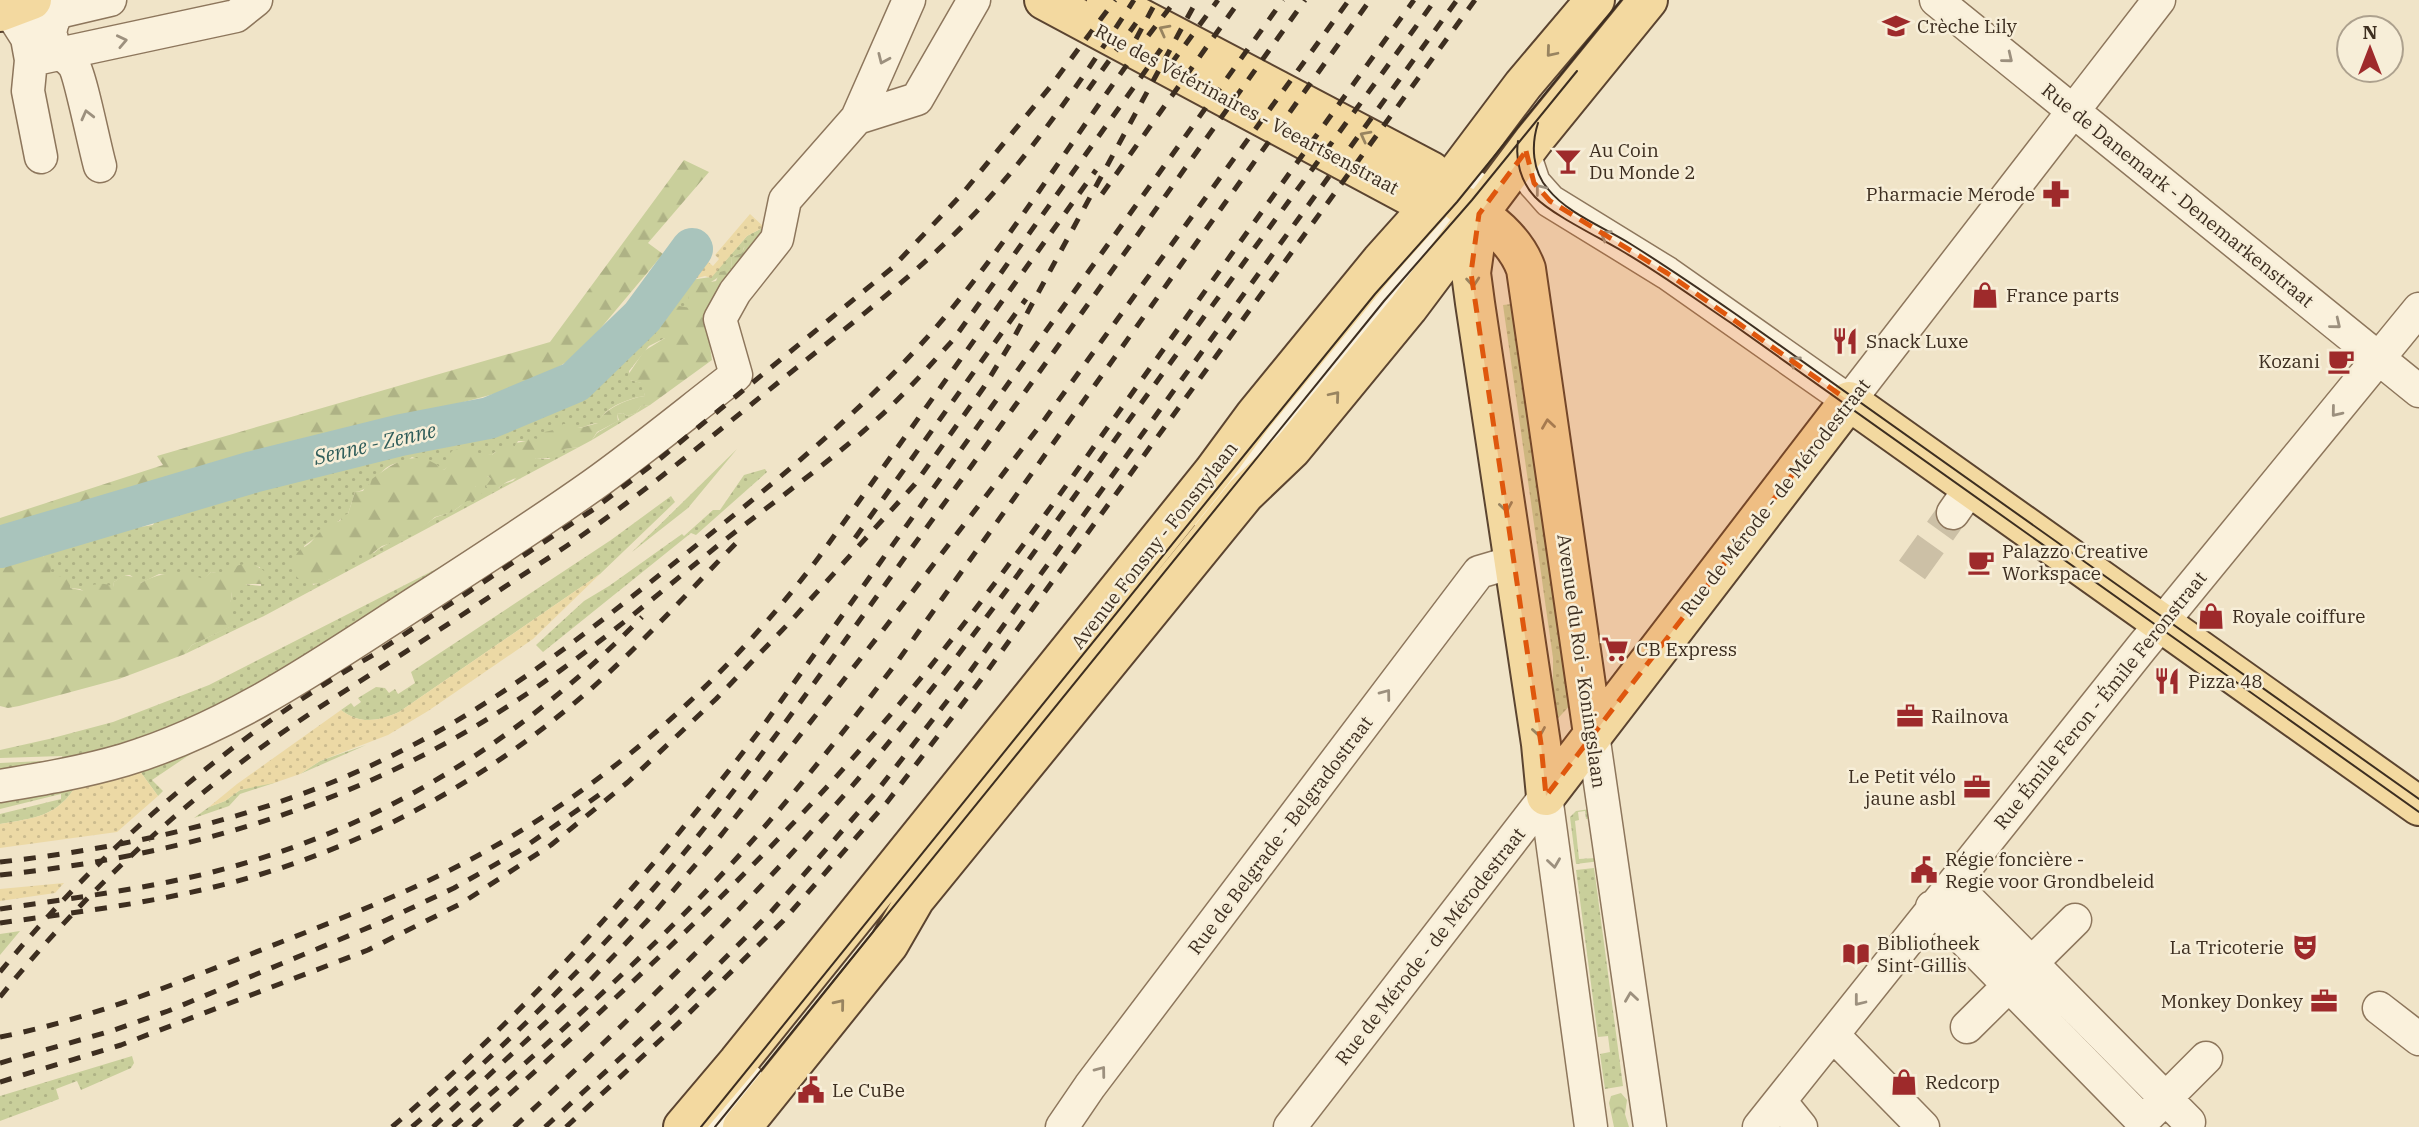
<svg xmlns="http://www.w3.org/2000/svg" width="2419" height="1127" viewBox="0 0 2419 1127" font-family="'IBM Plex Serif',serif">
	<defs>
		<pattern id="grass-dots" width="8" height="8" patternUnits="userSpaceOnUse" patternTransform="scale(1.75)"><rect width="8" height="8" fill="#c9cf9b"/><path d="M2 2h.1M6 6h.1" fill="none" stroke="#aeb285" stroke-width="1.8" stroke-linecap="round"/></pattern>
		<pattern id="forest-firs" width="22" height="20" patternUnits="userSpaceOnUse" patternTransform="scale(1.75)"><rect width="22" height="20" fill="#c9cf9b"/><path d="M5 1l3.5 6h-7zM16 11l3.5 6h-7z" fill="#aeb285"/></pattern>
		<pattern id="sand-dots" width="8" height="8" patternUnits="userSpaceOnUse" patternTransform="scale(1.75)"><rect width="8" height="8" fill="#ecd9a5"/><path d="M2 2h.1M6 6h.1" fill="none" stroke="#cbbb8e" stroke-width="1.8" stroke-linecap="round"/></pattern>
		<pattern id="park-crowns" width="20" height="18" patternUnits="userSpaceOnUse" patternTransform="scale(1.75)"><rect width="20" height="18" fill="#c9cf9b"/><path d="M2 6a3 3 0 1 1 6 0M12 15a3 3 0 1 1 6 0" fill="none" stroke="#aeb285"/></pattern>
	</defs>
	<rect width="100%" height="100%" fill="#f0e4c8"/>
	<path fill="url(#grass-dots)" d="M 764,227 L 763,242 L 744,247 L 742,253 L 732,257 L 731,269 L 711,282 L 665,338 L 649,346 L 629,371 L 630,380 L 642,383 L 645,396 C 630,398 603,407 599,423 C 591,423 584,428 577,428 C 560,428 554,429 541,441 L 518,441 L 514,449 L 495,452 L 492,455 C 479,453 454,461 444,470 L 412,457 C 406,462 398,462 391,465 C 376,472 373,490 355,492 L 348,514 L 304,546 L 313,585 L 330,579 L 343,560 L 359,548 L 374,553 C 382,545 392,544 399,535 C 415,537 421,527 433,519 C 437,516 443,515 448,513 C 462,508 468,498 476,487 L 474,485 L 488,476 L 499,488 L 503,484 L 513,481 L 536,458 L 549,459 L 564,449 L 579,447 L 264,616 L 185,654 L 192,645 L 231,626 L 225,614 L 231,600 L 232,591 L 245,584 L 261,586 L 260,567 L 244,565 L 227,575 L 211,572 L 204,580 L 159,574 L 141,583 L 130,575 L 125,575 L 114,582 L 113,588 L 85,592 L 80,589 L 70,588 L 49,575 L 43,555 L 38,553 L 102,533 L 153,525 L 158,515 L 378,452 L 406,453 L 552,411 L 572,402 L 590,391 L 608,375 L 690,280 L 711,277 L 747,236 Z
		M 1520,303 L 1576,699 L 1548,729 L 1553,683 L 1553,658 L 1503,305 Z
		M 650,405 L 592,440 L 597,433 L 619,420 L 617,414 L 623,413 L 627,416 L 636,413 L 641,406 Z
		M 737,449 L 688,508 L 632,552 Z
		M 765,469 L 767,472 L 696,535 L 691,533 L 543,652 L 536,645 L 584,601 L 609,586 L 682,534 L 684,536 L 713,510 L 720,510 L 744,475 Z
		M 671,496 L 675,502 L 600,574 L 399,712 C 379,721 360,725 341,710 L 351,703 L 354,707 L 361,702 L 358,698 L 376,687 L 385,688 L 389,693 L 395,689 L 398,694 L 415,683 L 411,672 L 611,540 Z
		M 528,510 L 492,543 L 479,543 L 302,658 L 184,729 L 0,779 L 0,763 L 63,760 L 62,756 L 0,758 L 0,750 L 49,739 L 113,722 L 209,685 L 444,565 Z
		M 250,714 L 152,780 L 163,791 L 158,796 L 139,770 Z
		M 366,745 L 300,774 L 320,761 Z
		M 272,782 L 274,783 L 240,794 L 229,806 L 194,818 L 209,807 L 225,801 L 240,790 Z
		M 77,784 C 58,817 34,818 0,824 L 0,814 L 61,799 L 61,794 L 0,809 L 0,792 Z
		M 1590,809 L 1591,818 L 1586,819 L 1585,811 L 1578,812 L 1579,820 L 1575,821 L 1579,859 L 1596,858 L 1600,861 L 1576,864 L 1570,817 L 1576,811 Z
		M 1594,868 L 1623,1086 L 1605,1089 L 1600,1054 L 1610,1052 L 1608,1036 L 1598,1037 L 1576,870 Z
		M 20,931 L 0,955 L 0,934 Z
		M 132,1056 L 134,1063 L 131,1068 L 81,1090 L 77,1081 L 56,1089 L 59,1099 L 0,1121 L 0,1096 Z"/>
	<path fill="url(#forest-firs)" d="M 684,160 L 709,172 L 648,243 L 663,254 L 579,354 L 541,378 L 505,391 L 121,494 L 79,507 L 0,526 L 0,518 L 163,465 L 157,456 L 550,342 Z
		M 752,242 L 754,244 L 707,326 L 712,360 L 650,405 L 641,406 L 636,413 L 627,416 L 623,413 L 617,414 L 618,421 L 597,432 L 592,440 L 579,447 L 564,449 L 562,454 L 554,458 L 536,458 C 525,480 524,473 505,483 C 500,486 497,490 490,492 L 486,486 L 491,479 L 488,476 L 483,482 L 475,486 L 481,490 L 481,499 L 467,501 L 452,512 L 435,517 L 414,535 L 399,536 L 394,542 L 382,546 L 370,555 L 359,549 L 351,558 L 343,561 C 333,596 280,588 296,555 C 299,548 307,547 312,541 C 317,534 323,529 330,523 L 340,521 L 343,515 L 348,514 L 355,492 L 363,491 L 367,484 L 370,485 L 372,479 C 398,459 418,448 444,470 L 448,466 L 449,455 L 452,451 C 462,448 472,446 479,455 L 484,453 L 492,455 L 499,449 L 514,448 L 516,443 L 526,441 L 529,437 L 541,440 L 545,432 L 553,430 L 555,427 L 561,427 L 563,424 L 568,424 L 571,427 L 580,428 L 598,423 C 604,408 630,398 645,396 L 641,383 L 630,380 L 628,375 L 644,351 L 665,338 L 661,328 L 667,315 L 679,306 L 690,308 C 687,295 686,284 701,279 L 711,282 L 716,281 L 720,272 L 731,269 L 732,257 L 742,253 L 746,243 Z
		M 38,553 L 43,555 L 45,560 L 52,560 L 50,575 L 66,577 L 70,582 L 70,588 L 85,591 L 88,586 C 97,584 105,582 113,587 L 114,582 L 124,575 L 138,578 L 141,583 C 160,571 183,571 204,579 L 211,572 L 227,574 C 236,559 264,562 269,579 L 266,584 L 246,584 L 238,591 L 232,592 L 230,607 L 226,614 L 231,616 L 232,626 L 192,645 L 185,654 L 119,679 L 19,706 L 8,708 L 0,706 L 0,564 Z"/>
	<path fill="url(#sand-dots)" d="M 750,214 L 764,227 L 747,236 L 711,278 L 705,276 L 690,280 L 707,261 L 713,266 L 719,259 L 715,255 Z
		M 600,574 L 533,639 L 428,711 L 388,735 L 320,761 L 300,774 L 274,783 L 240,790 L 225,801 L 209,807 L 237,784 L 341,710 C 360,725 379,721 399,712 Z
		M 139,770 L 158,796 L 117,832 L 0,848 L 0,824 C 34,818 58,817 77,784 Z
		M 64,883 L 55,893 L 0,901 L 0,889 Z"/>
	<path fill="url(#park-crowns)" d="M 1621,1093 L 1627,1100 L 1625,1114 L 1629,1127 L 1614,1127 L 1609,1103 L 1611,1096 Z"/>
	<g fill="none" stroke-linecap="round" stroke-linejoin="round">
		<path stroke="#a9c4bc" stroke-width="42" d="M 0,547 L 253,472 L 401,435 L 489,418 L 575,382 L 642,317 L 692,249"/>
		<path stroke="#ccc0a6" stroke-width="32" stroke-dasharray="32 16" stroke-linecap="butt" d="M 1912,570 L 1953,513"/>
		<defs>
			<path id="minor" d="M 66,0 C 60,9 49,23 51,35 C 55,56 63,52 73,64 C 80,73 95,149 100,166
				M 1936,0 L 2419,391
				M 9,10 L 27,38 L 31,60 L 28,91 L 41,157
				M 46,15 L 110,0
				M 31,60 L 236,16 L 256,0
				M 857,118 L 917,99 L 974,0
				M 1526,151 L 1527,162 L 1534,183 L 1550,201 L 1667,273 L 1849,401 L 2159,0
				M 1205,513 L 1271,430 L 1475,187
				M 1953,513 L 1971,487
				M 1593,734 L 1650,1127
				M 0,786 C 42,779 83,772 124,760 C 231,728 324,662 417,602 C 476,564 535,526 593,485 C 642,450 688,412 736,375 L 720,319 L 735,292 L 777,239 L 785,200 L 857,118 L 909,0
				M 1546,796 L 1591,1127
				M 1967,898 L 2189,1122
				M 1932,907 L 2142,1121
				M 2379,1008 L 2419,1039
				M 1967,1027 L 2075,920
				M 1833,1035 L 1923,1127
				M 1780,1101 L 1801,1127
				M 2150,1114 L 2206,1058
				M 709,1127 L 747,1079
				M 1062,1127 L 1090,1086 L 1479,572 L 1513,562
				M 1290,1127 L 1546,796
				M 1759,1127 L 2142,647 L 2419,309"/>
			<path id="major" d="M 1044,0 L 1410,196 L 1441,194
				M 1106,0 L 1431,171 L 1441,194
				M 0,12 L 32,0
				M 1461,204 C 1488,217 1516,241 1526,269 L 1593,734
				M 1479,216 L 1471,273 L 1475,303 L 1541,744 L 1546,796
				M 1546,796 L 1849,401 L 2419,806
				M 683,1127 L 738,1062 L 1213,472 L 1255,415 L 1381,261 L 1441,194 L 1523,85 L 1595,0
				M 742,1127 L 889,944 L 915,899 L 1245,494 L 1292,449 L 1408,308 L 1534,140 L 1648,0"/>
		</defs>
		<use href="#minor" stroke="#8d765c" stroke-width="35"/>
		<use href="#major" stroke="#5b4430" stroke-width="42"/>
		<use href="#minor" stroke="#faf1dc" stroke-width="32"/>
		<use href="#major" stroke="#f3d9a0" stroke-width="38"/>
		<path stroke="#3d2e20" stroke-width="2" d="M 1538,123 C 1531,145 1532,171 1548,189 C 1567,213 1603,227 1629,243 C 1666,266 1701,290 1737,315 L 2419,799
			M 1518,141 C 1515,161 1521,182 1535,197 C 1551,214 1600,238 1622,251 C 1660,273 1695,299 1731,323 L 2419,812
			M 701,1127 L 1267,427 L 1375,294 L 1457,202 L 1621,0
			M 715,1127 L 1384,301 L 1472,200 L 1577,71"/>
		<path stroke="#3d2e20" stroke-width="5" stroke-dasharray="12 12" stroke-linecap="butt" d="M 1136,39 L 1157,0
			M 1171,64 L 1218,0
			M 1088,90 L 1136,23
			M 1102,194 L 1240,0
			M 855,538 L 1026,299
			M 0,862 C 144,846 284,812 413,745 C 517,691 608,616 698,544 C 784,475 872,403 944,318 C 1028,218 1094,102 1176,0
			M 0,875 C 199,854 379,798 544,682 C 606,639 663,590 721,543 C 777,499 836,458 888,409 C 911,387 932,363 953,340 L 1161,49
			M 0,909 C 85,896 173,886 255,860 C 405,814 533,728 642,617
			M 0,923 C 71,913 144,904 214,887 C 343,856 464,794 566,710 C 629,659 683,597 740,539
			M 0,972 C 103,846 232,736 373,655 L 594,509 L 656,462 L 892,268 L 962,194 L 1050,87 L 1115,0
			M 0,997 C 63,919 132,850 210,787 C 263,743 321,706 379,669 C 441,629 503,588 565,547 C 645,493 719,430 795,369 C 862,315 932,262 989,198 C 1043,137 1090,68 1134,0
			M 0,1037 C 87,1020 169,986 251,954 C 321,926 392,900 460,865 C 602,792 723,684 819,557 L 1096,170
			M 0,1063 L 111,1031 L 168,1011 L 384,921 L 454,888 L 519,851 L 606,790
			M 0,1082 L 121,1045 L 368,950 L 462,903 L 551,845 L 628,782 L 716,699 L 789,623 L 915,484 L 984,387 L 1012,341 L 1197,0
			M 392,1127 C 532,1008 653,872 763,726 L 1283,0
			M 412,1127 C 520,1034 621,932 710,821 C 779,734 843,643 908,553 C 1042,370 1173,185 1305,0
			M 433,1127 L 582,989 L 647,921 L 722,834 L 887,625 L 1045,419 L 1349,0
			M 453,1127 C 529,1060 605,993 676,922 C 757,841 828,753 897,662 L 1370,0
			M 473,1127 C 615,1000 755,873 879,728 C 968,625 1046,514 1125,403 C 1221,269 1317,134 1414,0
			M 514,1127 C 634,1016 752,902 859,778 C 959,661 1047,534 1137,409 C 1236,272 1337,137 1435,0
			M 545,1127 L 674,1009 L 771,912 L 877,791 L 969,673 L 1457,0
			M 566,1127 L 683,1019 L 783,921 L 888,801 L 980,681 L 1475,0"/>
	</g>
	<defs><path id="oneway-chevron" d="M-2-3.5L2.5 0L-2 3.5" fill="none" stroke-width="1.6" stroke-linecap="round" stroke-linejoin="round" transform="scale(1.75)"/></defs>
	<g stroke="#988460">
		<use href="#oneway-chevron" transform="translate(1164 30) rotate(-152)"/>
		<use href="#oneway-chevron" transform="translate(1551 52) rotate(130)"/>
		<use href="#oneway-chevron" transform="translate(1365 136) rotate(-152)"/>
		<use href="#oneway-chevron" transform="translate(1473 282) rotate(85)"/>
		<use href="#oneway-chevron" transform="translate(1335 396) rotate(-50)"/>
		<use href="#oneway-chevron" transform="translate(1548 424) rotate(-98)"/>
		<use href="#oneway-chevron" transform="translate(1506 507) rotate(81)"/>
		<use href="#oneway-chevron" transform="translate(1539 732) rotate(81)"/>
		<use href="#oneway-chevron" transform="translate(840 1004) rotate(-51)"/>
	</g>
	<g stroke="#9c907e">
		<use href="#oneway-chevron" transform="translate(122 41) rotate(-12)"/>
		<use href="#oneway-chevron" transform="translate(2008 58) rotate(39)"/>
		<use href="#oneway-chevron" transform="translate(883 59) rotate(114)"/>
		<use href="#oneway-chevron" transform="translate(87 115) rotate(-104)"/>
		<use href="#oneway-chevron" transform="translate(1540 189) rotate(-128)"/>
		<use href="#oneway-chevron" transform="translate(1605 235) rotate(-149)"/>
		<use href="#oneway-chevron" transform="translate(2336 324) rotate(39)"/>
		<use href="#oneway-chevron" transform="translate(1794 361) rotate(-145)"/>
		<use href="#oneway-chevron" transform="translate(2336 412) rotate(129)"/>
		<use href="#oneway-chevron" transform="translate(1386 694) rotate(-53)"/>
		<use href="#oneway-chevron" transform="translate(1554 863) rotate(82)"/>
		<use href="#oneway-chevron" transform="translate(1631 997) rotate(-98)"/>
		<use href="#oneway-chevron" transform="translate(1859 1001) rotate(128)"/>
		<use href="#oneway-chevron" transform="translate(1101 1071) rotate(-53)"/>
	</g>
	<path fill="#df570d" fill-opacity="0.2" stroke="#df570d" stroke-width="5" stroke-dasharray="14 9" stroke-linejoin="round" d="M 1526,151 L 1534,183 L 1550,201 L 1667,273 L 1849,401 L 1546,796 L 1541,744 L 1471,273 L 1479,214 Z"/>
	<defs>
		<symbol id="school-bare" viewBox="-9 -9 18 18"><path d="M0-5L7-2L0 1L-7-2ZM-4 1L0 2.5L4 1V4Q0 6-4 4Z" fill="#9e2a2b" stroke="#f7eed8" stroke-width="2.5" paint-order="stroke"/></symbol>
		<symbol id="bar-bare" viewBox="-9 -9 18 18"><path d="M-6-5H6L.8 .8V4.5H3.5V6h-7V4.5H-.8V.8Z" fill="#9e2a2b" stroke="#f7eed8" stroke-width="2.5" paint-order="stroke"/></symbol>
		<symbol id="pharmacy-bare" viewBox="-9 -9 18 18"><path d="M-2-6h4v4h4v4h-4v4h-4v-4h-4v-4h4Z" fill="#9e2a2b" stroke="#f7eed8" stroke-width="2.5" paint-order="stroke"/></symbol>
		<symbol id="shop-bare" viewBox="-9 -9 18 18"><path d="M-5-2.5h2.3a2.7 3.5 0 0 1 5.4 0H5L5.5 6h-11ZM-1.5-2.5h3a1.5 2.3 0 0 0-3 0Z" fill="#9e2a2b" stroke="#f7eed8" stroke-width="2.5" paint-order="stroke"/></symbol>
		<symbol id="restaurant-bare" viewBox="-9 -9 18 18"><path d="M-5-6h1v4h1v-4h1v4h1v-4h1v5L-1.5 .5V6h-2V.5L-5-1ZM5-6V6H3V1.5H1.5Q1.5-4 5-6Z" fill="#9e2a2b" stroke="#f7eed8" stroke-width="2.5" paint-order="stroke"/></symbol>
		<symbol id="cafe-bare" viewBox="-9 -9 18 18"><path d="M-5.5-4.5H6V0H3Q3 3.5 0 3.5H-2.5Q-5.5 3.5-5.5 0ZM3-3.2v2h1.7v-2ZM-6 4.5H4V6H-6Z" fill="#9e2a2b" stroke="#f7eed8" stroke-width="2.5" paint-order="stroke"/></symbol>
		<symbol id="supermarket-bare" viewBox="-9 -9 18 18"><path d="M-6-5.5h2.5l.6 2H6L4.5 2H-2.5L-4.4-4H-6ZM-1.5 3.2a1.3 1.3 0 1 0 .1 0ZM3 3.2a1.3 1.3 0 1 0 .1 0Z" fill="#9e2a2b" stroke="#f7eed8" stroke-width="2.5" paint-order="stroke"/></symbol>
		<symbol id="office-bare" viewBox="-9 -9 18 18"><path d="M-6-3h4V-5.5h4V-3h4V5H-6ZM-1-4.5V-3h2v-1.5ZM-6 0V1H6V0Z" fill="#9e2a2b" stroke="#f7eed8" stroke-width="2.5" paint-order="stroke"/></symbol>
		<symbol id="civic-bare" viewBox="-9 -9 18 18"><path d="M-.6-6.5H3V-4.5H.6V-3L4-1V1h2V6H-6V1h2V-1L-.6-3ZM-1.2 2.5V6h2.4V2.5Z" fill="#9e2a2b" stroke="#f7eed8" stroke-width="2.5" paint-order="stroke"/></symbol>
		<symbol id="theatre-bare" viewBox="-9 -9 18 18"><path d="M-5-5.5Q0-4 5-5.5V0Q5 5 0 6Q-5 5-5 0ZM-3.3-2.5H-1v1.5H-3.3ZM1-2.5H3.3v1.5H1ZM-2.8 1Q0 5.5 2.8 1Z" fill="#9e2a2b" stroke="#f7eed8" stroke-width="2.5" paint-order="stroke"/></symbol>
		<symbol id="library-bare" viewBox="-9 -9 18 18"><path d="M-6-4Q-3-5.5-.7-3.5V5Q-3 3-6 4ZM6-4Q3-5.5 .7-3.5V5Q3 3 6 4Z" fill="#9e2a2b" stroke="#f7eed8" stroke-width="2.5" paint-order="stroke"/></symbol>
	</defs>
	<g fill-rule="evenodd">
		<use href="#school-bare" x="1877" y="7" width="38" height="38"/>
		<use href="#bar-bare" x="1549" y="142" width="38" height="38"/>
		<use href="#pharmacy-bare" x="2037" y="175" width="38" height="38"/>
		<use href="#shop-bare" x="1966" y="276" width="38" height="38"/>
		<use href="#restaurant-bare" x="1826" y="322" width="38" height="38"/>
		<use href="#cafe-bare" x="2322" y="342" width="38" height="38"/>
		<use href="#cafe-bare" x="1962" y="543" width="38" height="38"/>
		<use href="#shop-bare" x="2192" y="597" width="38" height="38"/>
		<use href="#supermarket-bare" x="1596" y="630" width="38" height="38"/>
		<use href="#restaurant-bare" x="2148" y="662" width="38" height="38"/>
		<use href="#office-bare" x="1891" y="697" width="38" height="38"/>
		<use href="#office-bare" x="1958" y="768" width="38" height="38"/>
		<use href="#civic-bare" x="1905" y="851" width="38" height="38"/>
		<use href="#theatre-bare" x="2286" y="928" width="38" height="38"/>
		<use href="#library-bare" x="1837" y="935" width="38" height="38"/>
		<use href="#office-bare" x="2305" y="982" width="38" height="38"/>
		<use href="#shop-bare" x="1885" y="1063" width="38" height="38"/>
		<use href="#civic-bare" x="792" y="1071" width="38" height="38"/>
	</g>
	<g text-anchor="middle" stroke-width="5" stroke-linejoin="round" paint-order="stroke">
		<g font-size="19" fill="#3d2e20" stroke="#f7eed8" text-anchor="start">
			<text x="1917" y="33">Crèche Lily</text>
			<text x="1589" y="157">Au Coin<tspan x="1589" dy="22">Du Monde 2</tspan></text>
			<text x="2035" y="201" text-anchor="end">Pharmacie Merode</text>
			<text x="2006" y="302">France parts</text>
			<text x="1866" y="348">Snack Luxe</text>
			<text x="2320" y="368" text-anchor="end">Kozani</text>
			<text x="2002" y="558">Palazzo Creative<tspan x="2002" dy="22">Workspace</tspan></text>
			<text x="2232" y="623">Royale coiffure</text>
			<text x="1636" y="656">CB Express</text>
			<text x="2188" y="688">Pizza 48</text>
			<text x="1931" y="723">Railnova</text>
			<text x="1956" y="783" text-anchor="end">Le Petit vélo<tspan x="1956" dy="22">jaune asbl</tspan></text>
			<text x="1945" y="866">Régie foncière -<tspan x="1945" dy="22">Regie voor Grondbeleid</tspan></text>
			<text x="1877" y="950">Bibliotheek<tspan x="1877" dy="22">Sint-Gillis</tspan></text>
			<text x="2284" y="954" text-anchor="end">La Tricoterie</text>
			<text x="2303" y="1008" text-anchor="end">Monkey Donkey</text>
			<text x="1925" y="1089">Redcorp</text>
			<text x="832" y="1097">Le CuBe</text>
		</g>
		<g font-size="19" fill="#3d2e20" stroke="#f7eed8">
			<text transform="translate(1247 109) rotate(28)" y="7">Rue des Vétérinaires - Veeartsenstraat</text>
			<text transform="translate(2178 195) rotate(39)" y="7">Rue de Danemark - Denemarkenstraat</text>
			<text transform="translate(1775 497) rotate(-52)" y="7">Rue de Mérode - de Mérodestraat</text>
			<text transform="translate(1154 545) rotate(-52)" y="7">Avenue Fonsny - Fonsnylaan</text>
			<text transform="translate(1582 661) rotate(82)" y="7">Avenue du Roi - Koningslaan</text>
			<text transform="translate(2100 700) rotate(-51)" y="7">Rue Émile Feron - Émile Feronstraat</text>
			<text transform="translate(1280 835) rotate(-53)" y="7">Rue de Belgrade - Belgradostraat</text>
			<text transform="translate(1430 946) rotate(-52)" y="7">Rue de Mérode - de Mérodestraat</text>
		</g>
		<g font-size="21" font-style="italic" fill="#2f5d5a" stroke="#f7eed8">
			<text transform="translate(375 444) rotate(-13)" y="7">Senne - Zenne</text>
		</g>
	</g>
	<g transform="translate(2370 49)"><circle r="33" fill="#f7eed8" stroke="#ada18e" stroke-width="2"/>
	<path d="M0-5L12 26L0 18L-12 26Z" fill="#9e2a2b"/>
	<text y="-10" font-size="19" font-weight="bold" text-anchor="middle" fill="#3d2e20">N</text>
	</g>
</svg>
